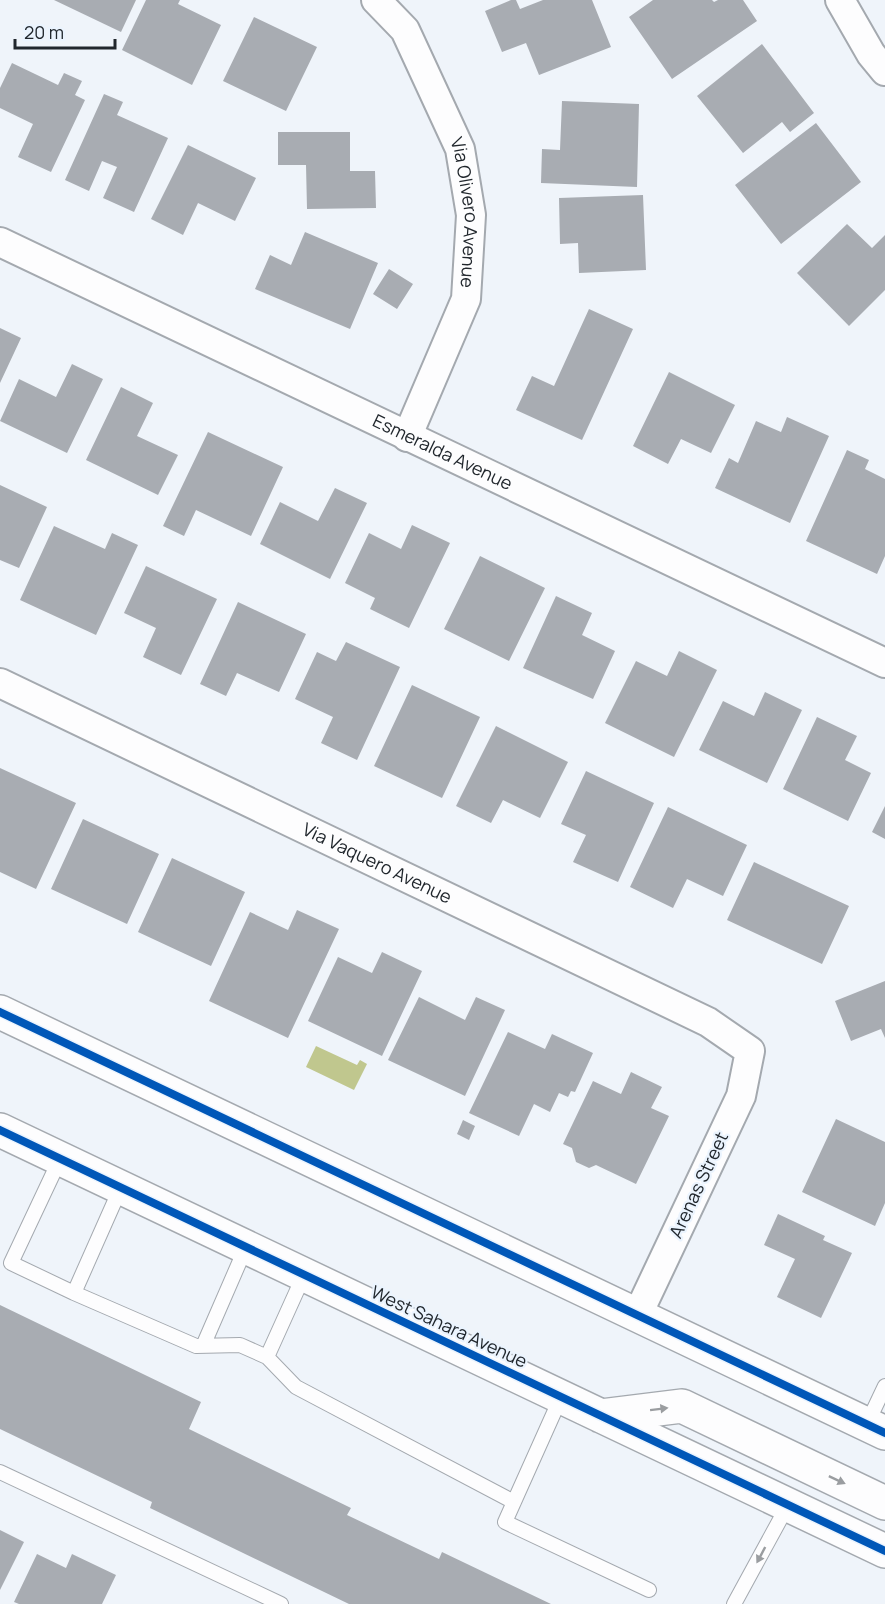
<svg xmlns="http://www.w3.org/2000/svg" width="885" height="1604" viewBox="0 0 885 1604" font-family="Manrope,sans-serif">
	<rect width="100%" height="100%" fill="#eff4fa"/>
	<path fill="#c0c78e" d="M 316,1046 L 357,1065 L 360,1060 L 367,1064 L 354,1090 L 306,1067 Z"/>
	<path fill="#a8acb2" d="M 54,0 L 136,0 L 121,32 Z
		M 146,0 L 180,0 L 178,4 L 221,25 L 192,85 L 122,50 Z
		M 511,0 L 516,0 L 520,9 L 543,0 L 592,0 L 611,47 L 539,75 L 526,43 L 502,52 L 485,11 Z
		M 653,0 L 712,0 L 714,2 L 718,0 L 743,0 L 757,21 L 672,79 L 629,17 Z
		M 254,17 L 317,47 L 286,111 L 223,81 Z
		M 762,44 L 814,113 L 790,132 L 782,122 L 743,153 L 697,96 Z
		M 12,63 L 58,85 L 64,73 L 82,81 L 75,95 L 85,100 L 51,172 L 18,157 L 33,124 L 0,108 L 0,88 Z
		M 104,94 L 123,102 L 117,115 L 168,138 L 134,212 L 103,198 L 117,167 L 102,161 L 89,191 L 65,180 Z
		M 562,101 L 639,104 L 637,187 L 541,183 L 542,149 L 560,150 Z
		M 816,123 L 861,182 L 781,244 L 735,185 Z
		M 278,132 L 350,132 L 350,171 L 375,171 L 376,208 L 307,209 L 306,165 L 278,165 Z
		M 188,145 L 256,178 L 235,221 L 198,203 L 183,235 L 151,219 Z
		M 643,195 L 646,270 L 579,273 L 578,243 L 560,244 L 559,198 Z
		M 847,224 L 872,248 L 885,235 L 885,290 L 849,326 L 797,273 Z
		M 305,232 L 378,263 L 350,329 L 255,289 L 270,255 L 291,265 Z
		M 389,269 L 413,284 L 397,309 L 373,294 Z
		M 589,309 L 633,329 L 582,440 L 516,410 L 532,376 L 554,386 Z
		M 0,328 L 21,338 L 0,383 Z
		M 72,364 L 103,379 L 67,453 L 0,421 L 19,379 L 56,397 Z
		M 669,372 L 735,405 L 711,453 L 681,439 L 668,464 L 633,446 Z
		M 121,387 L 153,403 L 137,436 L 178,455 L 158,495 L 86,460 Z
		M 787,417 L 829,436 L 790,523 L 715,488 L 729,458 L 738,463 L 756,421 L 781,432 Z
		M 208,432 L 283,467 L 251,536 L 196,510 L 184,536 L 163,526 Z
		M 847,450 L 869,460 L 865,469 L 885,479 L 885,556 L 877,574 L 806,541 Z
		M 0,485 L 47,507 L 19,568 L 0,560 Z
		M 335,488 L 367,503 L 330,579 L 260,544 L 280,502 L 318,521 Z
		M 412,525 L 450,543 L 409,628 L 370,609 L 375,598 L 345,583 L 369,533 L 401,549 Z
		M 54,526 L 105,549 L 112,533 L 138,545 L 96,635 L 20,600 Z
		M 480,556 L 545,588 L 509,661 L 444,629 Z
		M 146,566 L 217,599 L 181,675 L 143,657 L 156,628 L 124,613 Z
		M 556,596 L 592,613 L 582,635 L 615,651 L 593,699 L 523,668 Z
		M 238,602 L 306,634 L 279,692 L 237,673 L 226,696 L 200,684 Z
		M 346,642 L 400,667 L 357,760 L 321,743 L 333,717 L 295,699 L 317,652 L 336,661 Z
		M 679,651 L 717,670 L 674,757 L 605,723 L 636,661 L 667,676 Z
		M 412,685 L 480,717 L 442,798 L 374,766 Z
		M 765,692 L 802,710 L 767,783 L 699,750 L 723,701 L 754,716 Z
		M 817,717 L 857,736 L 845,760 L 871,773 L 848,821 L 783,789 Z
		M 496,726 L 568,762 L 540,818 L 503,800 L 491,823 L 456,806 Z
		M 0,768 L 76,803 L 36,889 L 0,872 Z
		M 586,771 L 654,803 L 618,882 L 573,862 L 586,835 L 561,824 Z
		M 885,806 L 885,839 L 872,832 Z
		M 668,807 L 747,845 L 723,896 L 687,879 L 673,908 L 630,887 Z
		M 83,819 L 159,854 L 127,924 L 51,889 Z
		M 172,858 L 245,892 L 211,966 L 138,932 Z
		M 754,862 L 849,906 L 822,964 L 727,920 Z
		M 297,910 L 339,929 L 288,1038 L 209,1001 L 250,912 L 288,930 Z
		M 382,952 L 422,971 L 382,1056 L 308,1021 L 338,957 L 372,973 Z
		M 885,981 L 885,1038 L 881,1029 L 851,1041 L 835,1001 Z
		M 419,997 L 465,1020 L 476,997 L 505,1010 L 465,1096 L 388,1060 Z
		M 508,1032 L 545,1049 L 552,1034 L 593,1053 L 575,1092 L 571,1091 L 568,1097 L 559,1093 L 550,1112 L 534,1104 L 519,1136 L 469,1113 Z
		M 631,1072 L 662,1087 L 651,1108 L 669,1116 L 636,1184 L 596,1165 L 589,1168 L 576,1162 L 572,1148 L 563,1144 L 593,1081 L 621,1094 Z
		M 836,1119 L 885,1142 L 885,1203 L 875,1226 L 802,1192 Z
		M 463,1120 L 475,1126 L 469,1140 L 457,1134 Z
		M 778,1214 L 825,1236 L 823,1240 L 852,1253 L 821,1318 L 777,1297 L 795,1259 L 764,1245 Z
		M 0,1305 L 201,1402 L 189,1429 L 351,1508 L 347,1515 L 439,1559 L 442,1552 L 551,1604 L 349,1604 L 150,1508 L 152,1502 L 0,1429 Z
		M 0,1530 L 24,1542 L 0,1590 Z
		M 37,1554 L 66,1568 L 72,1554 L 116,1575 L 102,1604 L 19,1604 L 14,1602 Z"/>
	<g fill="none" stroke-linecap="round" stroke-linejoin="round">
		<defs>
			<path id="service" d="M 60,1159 L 11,1263 L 74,1293 L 196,1346 L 240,1345 L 267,1357 L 296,1387 L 514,1502
				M 74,1293 L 121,1187
				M 203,1346 L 246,1247
				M 267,1357 L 304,1275
				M 561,1397 L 505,1522 L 649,1590
				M 867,1424 L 885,1386
				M 0,1472 L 281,1604
				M 734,1604 L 788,1505"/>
			<g id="minor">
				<path id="s1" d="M 376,0 L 405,30 L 460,149 L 471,215 L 466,299 L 407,437"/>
				<path d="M 840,0 L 871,54 L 885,71"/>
				<path id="s2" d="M 0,242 L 885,663"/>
				<path id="s3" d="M 0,683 L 708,1022 L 750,1051 L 741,1096 L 637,1316"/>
			</g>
			<path id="primary" d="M 0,1012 L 885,1433
				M 0,1130 L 885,1551
				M 601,1416 L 682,1406 L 885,1503"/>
		</defs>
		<use href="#service" stroke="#a4a9af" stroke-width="16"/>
		<use href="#minor" stroke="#a4a9af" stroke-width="32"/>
		<use href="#primary" stroke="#a4a9af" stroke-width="36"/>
		<use href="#service" stroke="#fdfdfe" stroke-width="14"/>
		<use href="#minor" stroke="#fdfdfe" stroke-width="28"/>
		<use href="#primary" stroke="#fdfdfe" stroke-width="33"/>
		<defs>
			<path id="cycleway" d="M 0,1012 L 885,1433
				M 0,1130 L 885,1551"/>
		</defs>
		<use href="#cycleway" stroke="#ebf4fe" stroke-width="11"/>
		<use href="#cycleway" stroke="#0057b8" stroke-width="8"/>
	</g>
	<defs><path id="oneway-solid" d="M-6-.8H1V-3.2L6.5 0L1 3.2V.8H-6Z" transform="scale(1.5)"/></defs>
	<g fill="#9a9da0">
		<use href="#oneway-solid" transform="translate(659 1409) rotate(-7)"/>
		<use href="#oneway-solid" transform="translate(837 1480) rotate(25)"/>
		<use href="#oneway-solid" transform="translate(761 1555) rotate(118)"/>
	</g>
	<g text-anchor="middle" stroke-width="4.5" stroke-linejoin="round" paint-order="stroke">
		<g font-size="18" fill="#21272d" stroke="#ebf4fe">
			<text dy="6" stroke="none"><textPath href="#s1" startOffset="237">Via Olivero Avenue</textPath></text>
			<text dy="6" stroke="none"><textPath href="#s2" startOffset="490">Esmeralda Avenue</textPath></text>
			<text dy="6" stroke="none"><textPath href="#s3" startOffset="418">Via Vaquero Avenue</textPath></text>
			<text transform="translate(699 1185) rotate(-65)" y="6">Arenas Street</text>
			<text transform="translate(449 1327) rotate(25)" y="6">West Sahara Avenue</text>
		</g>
	</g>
	<path d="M15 39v9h100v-9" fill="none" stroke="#21272d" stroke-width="3"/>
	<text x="24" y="39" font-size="18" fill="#21272d" stroke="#ebf4fe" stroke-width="4.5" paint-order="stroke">20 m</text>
</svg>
